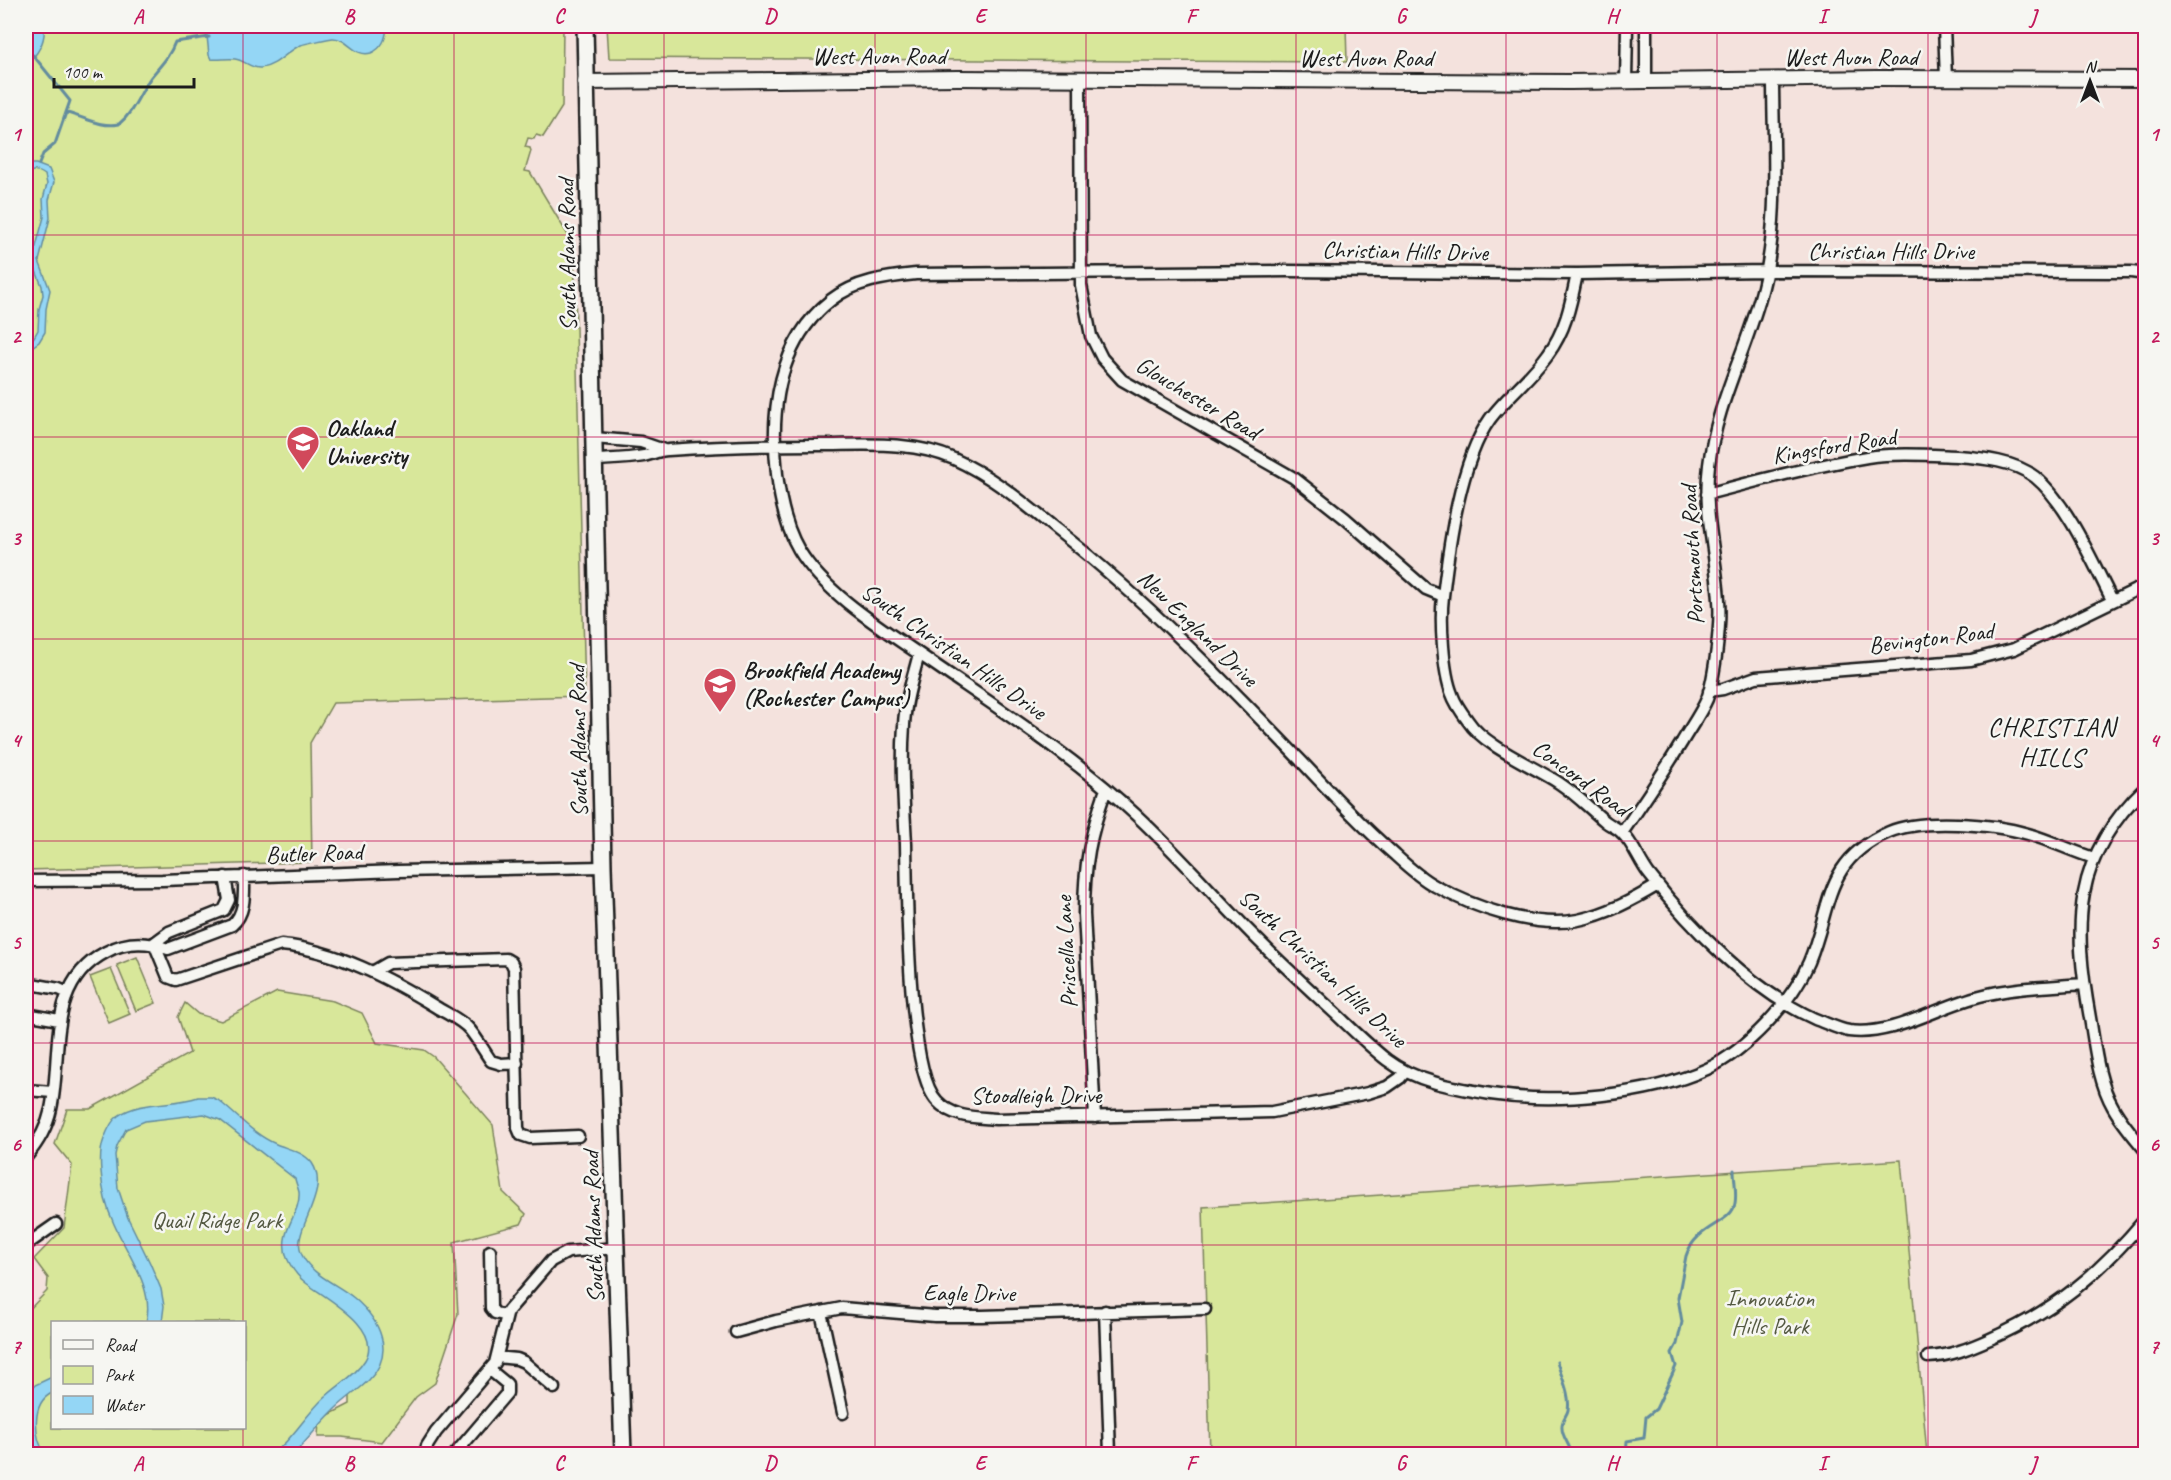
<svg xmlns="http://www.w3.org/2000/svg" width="2171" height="1480" viewBox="0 0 2171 1480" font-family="Caveat,sans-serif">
	<rect width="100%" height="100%" fill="#f4e2dd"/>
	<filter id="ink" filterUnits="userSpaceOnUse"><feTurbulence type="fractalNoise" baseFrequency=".0167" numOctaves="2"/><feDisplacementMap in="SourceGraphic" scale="12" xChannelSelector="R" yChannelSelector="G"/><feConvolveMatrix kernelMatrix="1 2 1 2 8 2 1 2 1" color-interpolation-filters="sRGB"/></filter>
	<g filter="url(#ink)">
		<path fill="#d8e79a" stroke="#7a825b" stroke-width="1.5" fill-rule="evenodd" d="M 26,26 L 563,26 L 562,107 L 543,137 L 536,135 L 534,139 L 528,138 L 525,147 L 530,148 L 531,151 L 525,171 L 530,172 L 574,245 L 585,696 L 333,703 L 310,743 L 312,862 L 26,870 Z
			M 607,26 L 1346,26 L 1347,62 L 609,58 Z
			M 137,957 L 156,1003 L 136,1011 L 117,965 Z
			M 111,969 L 130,1014 L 109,1023 L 90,977 Z
			M 277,992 L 333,1001 L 362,1013 L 377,1043 L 424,1050 L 434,1057 L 493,1125 L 503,1192 L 526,1214 L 521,1224 L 454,1242 L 458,1314 L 435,1383 L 416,1397 L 382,1442 L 342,1437 L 318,1437 L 319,1420 L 350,1404 L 350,1391 L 275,1454 L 26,1454 L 26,1313 L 47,1291 L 48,1278 L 34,1259 L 64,1228 L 72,1165 L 55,1144 L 67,1109 L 90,1109 L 190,1053 L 178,1017 L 185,1003 L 198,1014 L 221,1021 ZM 52,1322 L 244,1322 L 244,1428 L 52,1428 Z
			M 1901,1160 L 1927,1454 L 1210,1454 L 1203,1207 Z"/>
		<path fill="#94d6f5" stroke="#648c9e" stroke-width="1.5" d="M 26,26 L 44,26 C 46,42 38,54 26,65 Z
			M 206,26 L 387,26 L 387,27 C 386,38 383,48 371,53 C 355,58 348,38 333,38 C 331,38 303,44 301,45 C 287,51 277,66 261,68 C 251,69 244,60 235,59 C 227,58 219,60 211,59 L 209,55 Z
			M 29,164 L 36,164 L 49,169 L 54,182 L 49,200 L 50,218 L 39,261 L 50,290 L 46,309 L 45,332 L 39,342 L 26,351 L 26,344 L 34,337 L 38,330 L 39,309 L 43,295 L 42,286 L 32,261 L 44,217 L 43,199 L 47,184 L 45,175 C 38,170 33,169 26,175 L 26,166 Z
			M 198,1097 L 211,1097 L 218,1100 C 236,1114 254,1135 276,1144 C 288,1149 304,1152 312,1163 C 332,1193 289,1232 302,1255 C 312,1276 338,1284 354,1298 C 380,1320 396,1353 369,1380 C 358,1391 345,1399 334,1410 C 320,1424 307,1440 294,1454 L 273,1454 C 293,1439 306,1414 325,1397 C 338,1385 356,1375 365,1360 C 384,1328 325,1298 306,1283 C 298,1277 291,1267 287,1258 C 277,1231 301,1215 299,1192 C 298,1188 296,1183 295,1179 L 220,1120 L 204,1114 L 145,1121 L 126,1129 L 117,1146 L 115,1155 L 118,1188 L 128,1218 L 150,1263 L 161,1289 L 164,1306 L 162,1322 L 146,1322 C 155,1289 127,1254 114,1224 C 106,1207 102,1189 101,1171 C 100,1160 100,1149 104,1139 C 107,1131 111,1121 118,1116 C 141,1100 173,1106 198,1097 Z
			M 52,1377 L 52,1393 C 31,1403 34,1437 45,1454 L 26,1454 L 26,1396 L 35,1385 Z"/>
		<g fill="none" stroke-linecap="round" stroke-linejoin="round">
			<path stroke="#648c9e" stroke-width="3" d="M 33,55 L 70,101 L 55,144 L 43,154 L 39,164
				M 67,113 C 84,117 101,128 119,124 C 134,112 140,92 151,77 C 160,66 170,56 175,42 L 209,37
				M 1557,1362 C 1561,1376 1571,1395 1568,1410 C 1567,1416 1561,1420 1562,1428 C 1562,1438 1571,1445 1571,1454
				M 1626,1454 L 1627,1441 L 1644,1438 L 1646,1417 L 1656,1409 L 1672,1375 L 1676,1366 L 1672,1353 L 1677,1344 L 1682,1322 L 1678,1298 L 1686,1256 C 1695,1227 1728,1224 1734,1207 C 1738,1197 1734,1181 1734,1170"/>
			<defs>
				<path id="minor" d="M 1646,26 L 1646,81
					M 1944,26 L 1946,79
					M 1080,79 L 1081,285 L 1091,336 L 1102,358 L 1122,380 L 1294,478 L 1346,519 L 1426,589 L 1443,596
					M 1626,81 L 1627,26
					M 1577,274 C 1571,303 1566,330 1548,354 C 1531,378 1507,396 1490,419 C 1460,461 1449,545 1443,596 C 1440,621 1443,672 1452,694 C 1455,703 1462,713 1468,721 C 1484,746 1533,766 1559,783 C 1577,795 1590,809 1606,822 C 1611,826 1618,828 1622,833 C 1633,843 1639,861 1649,874 C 1690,927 1752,991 1815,1019 C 1826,1023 1838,1029 1849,1031 C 1892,1037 1939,1006 1980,996 C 2014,987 2049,987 2084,984
					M 594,438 L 641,442 L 664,450
					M 594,460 C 611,459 628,459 644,456 C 652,454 660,450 668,450 C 718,446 769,445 819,445 C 864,445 912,440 954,459 C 992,476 1025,504 1057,530 C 1146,600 1224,681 1302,762 C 1332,794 1362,826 1395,855 C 1407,866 1420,878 1435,886 C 1473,907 1534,929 1578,920 C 1607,914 1633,900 1658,885
					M 1707,494 C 1760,480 1813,466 1867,457 C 1896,453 1928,455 1957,456 C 1983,458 2015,461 2035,477 C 2068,504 2093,563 2112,600
					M 919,654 C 913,677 905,701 904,725 C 901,765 904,805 906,844 C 907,892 907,1070 937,1101 C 953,1118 974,1117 996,1119 L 1272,1112 L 1368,1093 L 1387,1087 L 1400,1078 L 1405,1072
					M 1709,691 L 1723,689 L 1756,677 L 1971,660 L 2014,649 L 2146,585
					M 2146,787 C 2072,857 2073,924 2090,1018 C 2095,1047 2098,1081 2113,1107 C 2122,1123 2134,1137 2146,1151
					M 1622,833 C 1643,803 1663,773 1682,742 C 1690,728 1701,713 1707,699 C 1715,676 1721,624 1719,600 C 1716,554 1703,511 1709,465 C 1716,404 1748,347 1763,287 C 1780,220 1773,148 1773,79
					M 2094,858 C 2071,851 2050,840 2028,834 C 1994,824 1921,818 1889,832 C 1823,861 1832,907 1809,962 C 1792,1002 1747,1050 1707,1069 C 1647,1096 1555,1104 1491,1094 C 1455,1088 1416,1082 1387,1060 C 1369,1046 1352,1029 1335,1013 C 1308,988 1281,963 1255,937 C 1215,897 1178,854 1136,815 C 1073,756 999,709 928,660 C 886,631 826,595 799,550 C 786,528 780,500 777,474 C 770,411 778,342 831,300 C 855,281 886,277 916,274 L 1288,271 L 1577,274 L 1766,271 L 2131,272 L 2146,274
					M 26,881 L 162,880 L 398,871 L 603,867
					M 154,943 L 168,977 L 176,980 L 281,945 C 336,950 390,979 436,1007 C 447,1014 462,1020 470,1030 C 478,1040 484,1051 491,1061 L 501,1064 L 517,1063
					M 154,943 L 169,932 L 224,910 L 229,900 L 225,877
					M 374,971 L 388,963 L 506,959 L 511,962 L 514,968 L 518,1128 L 521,1135 L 530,1138 L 578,1136
					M 26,983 L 59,989 L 68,993
					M 26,1014 L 59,1020
					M 26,1090 L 53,1092
					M 1095,1117 L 1084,914 C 1084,865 1090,835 1106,789
					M 26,1157 C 38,1143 47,1128 51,1109 C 63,1054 45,984 106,952 C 126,941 147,941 168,949 L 232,925 C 246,913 244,893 244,876
					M 26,1245 L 56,1224
					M 490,1251 L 491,1308 L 495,1313 L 505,1315
					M 1105,1311 L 1110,1454
					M 821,1312 L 843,1413
					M 736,1332 L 776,1321 L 842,1308 L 935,1316 L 982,1316 L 1205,1309
					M 497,1357 L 517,1359 L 524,1362 L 554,1388
					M 1928,1357 C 1950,1356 1970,1348 1990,1339 C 2056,1310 2100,1273 2146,1218
					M 425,1454 L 427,1446 L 436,1432 L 495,1363 L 508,1311 L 551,1261 L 568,1252 L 616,1248
					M 455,1454 L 507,1393 L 507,1384 L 490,1370"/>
				<path id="tertiary" d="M 585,82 L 958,78 L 1570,82 L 1877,78 L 2146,79"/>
				<path id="secondary" d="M 585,26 L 603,867 L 623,1454"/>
			</defs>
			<use href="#minor" stroke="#1c1c1c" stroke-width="15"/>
			<use href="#tertiary" stroke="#1c1c1c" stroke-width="18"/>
			<use href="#secondary" stroke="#1c1c1c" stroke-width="20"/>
			<use href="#minor" stroke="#f6f6f2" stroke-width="10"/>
			<use href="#tertiary" stroke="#f6f6f2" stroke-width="14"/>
			<use href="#secondary" stroke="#f6f6f2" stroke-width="15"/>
		</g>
	</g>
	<path fill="none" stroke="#c2185b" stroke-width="1.5" stroke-opacity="0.55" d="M 243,26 L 243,1322M 454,26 L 454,1454M 664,26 L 664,1454M 875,26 L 875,1454M 1086,26 L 1086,1454M 1296,26 L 1296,1454M 1506,26 L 1506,1454M 1717,26 L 1717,1454M 1928,26 L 1928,1454M 26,235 L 2146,235M 26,437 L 2146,437M 26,639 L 2146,639M 26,841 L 2146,841M 26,1043 L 2146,1043M 26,1245 L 2146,1245M 243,1428 L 243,1454"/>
	<defs>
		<symbol id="university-pin" viewBox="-11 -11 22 30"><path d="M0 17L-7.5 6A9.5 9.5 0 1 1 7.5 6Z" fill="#d1495b" stroke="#f6f6f2"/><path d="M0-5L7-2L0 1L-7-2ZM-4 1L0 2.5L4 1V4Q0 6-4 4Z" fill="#fff"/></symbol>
		<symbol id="school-pin" viewBox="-11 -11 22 30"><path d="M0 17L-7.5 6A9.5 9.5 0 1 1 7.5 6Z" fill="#d1495b" stroke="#f6f6f2"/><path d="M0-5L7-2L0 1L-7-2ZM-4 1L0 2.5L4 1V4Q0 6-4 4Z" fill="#fff"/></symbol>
	</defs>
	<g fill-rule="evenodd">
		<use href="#university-pin" x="284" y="423" width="38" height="52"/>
		<use href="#school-pin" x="701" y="665" width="38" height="52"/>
	</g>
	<g text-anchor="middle" stroke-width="5" stroke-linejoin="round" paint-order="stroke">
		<g font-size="24" fill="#1c1c1c" stroke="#f6f6f2">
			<text x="879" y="64">West Avon Road</text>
			<text x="1851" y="65">West Avon Road</text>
			<text x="1366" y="66">West Avon Road</text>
			<text transform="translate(1405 251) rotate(1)" y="8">Christian Hills Drive</text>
			<text x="1891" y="259">Christian Hills Drive</text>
			<text transform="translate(567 255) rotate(-91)" y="8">South Adams Road</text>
			<text transform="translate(1198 398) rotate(31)" y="8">Glouchester Road</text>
			<text transform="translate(1834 446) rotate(-9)" y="8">Kingsford Road</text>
			<text transform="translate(1692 555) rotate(-93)" y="8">Portsmouth Road</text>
			<text transform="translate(1198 628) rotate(44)" y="8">New England Drive</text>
			<text transform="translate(1931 638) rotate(-7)" y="8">Bevington Road</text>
			<text transform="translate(954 651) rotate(35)" y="8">South Christian Hills Drive</text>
			<text transform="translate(578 741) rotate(-91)" y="8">South Adams Road</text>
			<text transform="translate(1581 778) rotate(36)" y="8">Concord Road</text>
			<text transform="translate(314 853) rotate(-2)" y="8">Butler Road</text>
			<text transform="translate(1066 952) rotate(-93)" y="8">Priscella Lane</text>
			<text transform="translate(1323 968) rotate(43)" y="8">South Christian Hills Drive</text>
			<text x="1036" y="1103">Stoodleigh Drive</text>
			<text transform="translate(593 1227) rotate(-92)" y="8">South Adams Road</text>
			<text x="969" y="1301">Eagle Drive</text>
		</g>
		<g font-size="24" font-weight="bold" fill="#1c1c1c" stroke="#f6f6f2" text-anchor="start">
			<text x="326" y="436">Oakland<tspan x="326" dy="28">University</tspan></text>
			<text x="743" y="678">Brookfield Academy<tspan x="743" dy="28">(Rochester Campus)</tspan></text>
		</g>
		<g font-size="24" fill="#545942" stroke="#f6f6f2">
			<text x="217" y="1228">Quail Ridge Park</text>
			<text x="1770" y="1306">Innovation<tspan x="1770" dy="28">Hills Park</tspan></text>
		</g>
		<g font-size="26" letter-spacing="1.5" fill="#1c1c1c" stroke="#f6f6f2">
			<text x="2052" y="736">CHRISTIAN<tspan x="2052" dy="30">HILLS</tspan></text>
		</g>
	</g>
	<rect width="2171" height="1480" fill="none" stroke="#f6f6f2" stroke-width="66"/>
	<rect x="51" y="1321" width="195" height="108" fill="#f6f6f2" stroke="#9f9f9c" stroke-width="1.5"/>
	<rect x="63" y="1340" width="30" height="9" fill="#f6f6f2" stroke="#9f9f9c" stroke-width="1.5"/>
	<text x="105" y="1351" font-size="18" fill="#1c1c1c">Road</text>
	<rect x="63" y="1366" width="30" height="18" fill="#d8e79a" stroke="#9f9f9c" stroke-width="1.5"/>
	<text x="105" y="1381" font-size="18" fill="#1c1c1c">Park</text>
	<rect x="63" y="1396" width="30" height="18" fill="#94d6f5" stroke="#9f9f9c" stroke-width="1.5"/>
	<text x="105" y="1411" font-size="18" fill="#1c1c1c">Water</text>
	<g transform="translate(2090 81)" stroke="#f6f6f2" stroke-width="4.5" paint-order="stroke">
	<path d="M0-4.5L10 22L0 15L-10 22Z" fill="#1c1c1c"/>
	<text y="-9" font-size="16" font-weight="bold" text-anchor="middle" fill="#1c1c1c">N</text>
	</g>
	<path d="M54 78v9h140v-9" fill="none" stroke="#1c1c1c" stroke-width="3"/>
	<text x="63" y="78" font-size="18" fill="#1c1c1c" stroke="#f6f6f2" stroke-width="4.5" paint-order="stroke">100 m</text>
	<rect x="33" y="33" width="2105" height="1414" fill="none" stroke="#c2185b" stroke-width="2"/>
	<g font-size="20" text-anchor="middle" font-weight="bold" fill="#c2185b">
		<text x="138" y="23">A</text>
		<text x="349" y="23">B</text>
		<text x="559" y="23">C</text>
		<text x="770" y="23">D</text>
		<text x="980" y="23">E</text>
		<text x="1191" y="23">F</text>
		<text x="1401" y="23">G</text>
		<text x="1612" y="23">H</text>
		<text x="1822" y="23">I</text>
		<text x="2033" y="23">J</text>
		<text x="16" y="141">1</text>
		<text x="2154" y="141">1</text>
		<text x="16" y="343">2</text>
		<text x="2154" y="343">2</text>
		<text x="16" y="545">3</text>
		<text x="2154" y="545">3</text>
		<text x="16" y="747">4</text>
		<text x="2154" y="747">4</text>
		<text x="16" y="949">5</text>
		<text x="2154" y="949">5</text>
		<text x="16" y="1151">6</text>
		<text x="2154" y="1151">6</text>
		<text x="16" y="1353">7</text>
		<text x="2154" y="1353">7</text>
		<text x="138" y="1470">A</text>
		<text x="349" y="1470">B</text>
		<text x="559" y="1470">C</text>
		<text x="770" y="1470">D</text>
		<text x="980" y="1470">E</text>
		<text x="1191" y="1470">F</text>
		<text x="1401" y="1470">G</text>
		<text x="1612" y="1470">H</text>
		<text x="1822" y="1470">I</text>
		<text x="2033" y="1470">J</text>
	</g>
</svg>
